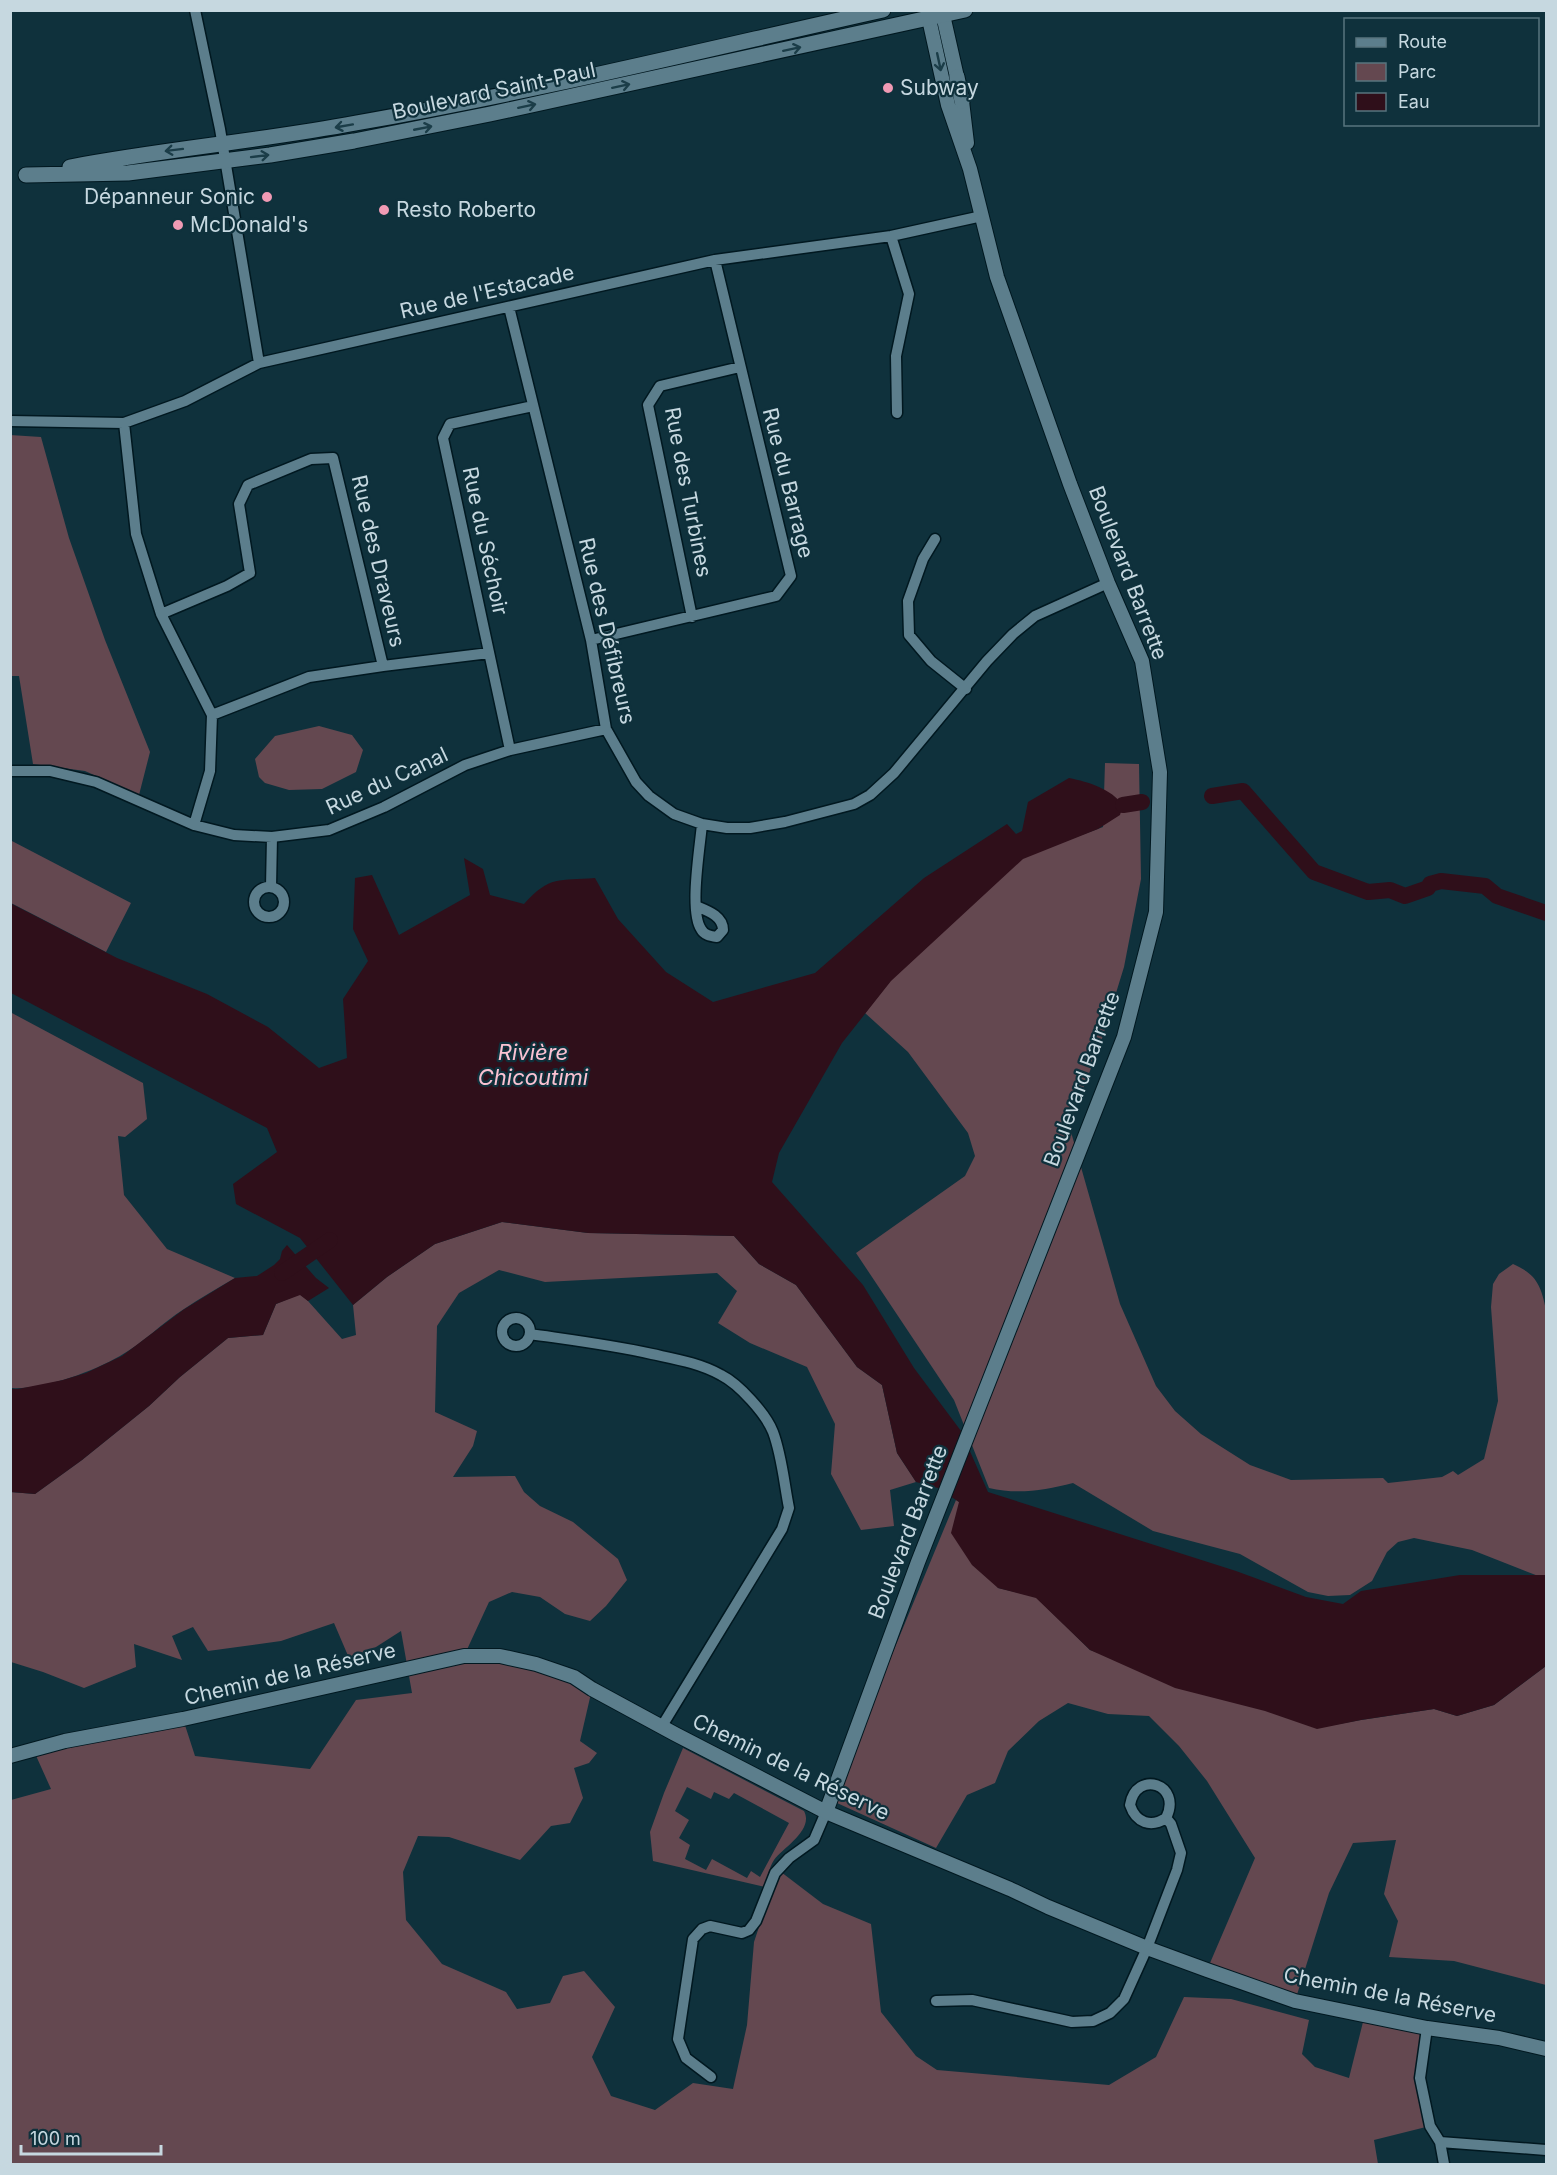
<svg xmlns="http://www.w3.org/2000/svg" width="1557" height="2175" viewBox="0 0 1557 2175" font-family="Inter,sans-serif">
	<rect width="100%" height="100%" fill="#0f313c"/>
	<path fill="#644850" fill-rule="evenodd" d="M 10,435 L 41,437 L 69,538 L 105,640 L 150,752 L 139,795 L 85,771 L 33,764 L 19,676 L 11,676 Z
		M 319,726 L 352,735 L 363,750 L 356,772 L 322,789 L 289,790 L 265,783 L 259,777 L 255,759 L 275,736 Z
		M 1105,763 L 1139,764 L 1141,879 L 1124,967 L 1100,1045 L 1069,1125 L 1120,1304 L 1156,1386 L 1175,1411 L 1201,1434 L 1250,1465 L 1291,1480 L 1383,1478 L 1388,1483 L 1442,1477 L 1453,1471 L 1458,1475 L 1484,1459 L 1498,1401 L 1491,1307 L 1493,1284 L 1499,1274 L 1513,1264 C 1536,1274 1541,1285 1546,1310 L 1546,1579 L 1472,1550 L 1414,1538 L 1398,1542 L 1387,1552 L 1372,1581 L 1350,1595 L 1328,1596 L 1308,1592 L 1240,1554 L 1153,1531 L 1073,1483 C 1045,1490 1018,1495 989,1488 L 954,1400 L 856,1253 L 965,1176 L 975,1156 L 968,1133 L 908,1052 L 865,1013 L 895,975 L 1023,857 L 1103,827 Z
		M 10,840 L 131,903 L 106,952 L 11,903 Z
		M 10,1012 L 143,1083 L 147,1119 L 125,1137 L 118,1136 L 124,1195 L 167,1249 L 235,1278 C 218,1288 200,1298 184,1309 C 162,1323 143,1343 120,1356 C 92,1372 43,1390 10,1388 Z
		M 502,1222 L 588,1233 L 734,1236 L 759,1264 L 796,1285 L 857,1367 L 882,1385 L 897,1453 L 916,1482 L 890,1490 L 894,1526 L 861,1530 L 831,1474 L 835,1424 L 807,1367 L 750,1343 L 718,1323 L 737,1291 L 717,1273 L 545,1282 L 499,1270 L 459,1293 L 437,1326 L 435,1412 L 477,1431 L 473,1446 L 453,1477 L 515,1476 L 524,1492 L 540,1506 L 573,1522 L 618,1559 L 627,1580 L 606,1606 L 590,1621 L 565,1614 L 540,1597 L 512,1592 L 489,1602 L 464,1656 L 500,1656 L 592,1689 L 580,1741 L 597,1753 L 589,1763 L 574,1768 L 583,1798 L 570,1823 L 551,1826 L 520,1860 L 449,1837 L 418,1836 L 403,1872 L 406,1920 L 442,1964 L 506,1992 L 517,2009 L 550,2003 L 563,1976 L 584,1971 L 615,2007 L 592,2057 L 611,2096 L 655,2110 L 693,2083 L 733,2089 L 747,2025 L 754,1942 L 772,1888 L 781,1872 L 823,1904 L 871,1924 L 881,2012 L 916,2056 L 937,2070 L 1109,2085 L 1156,2057 L 1184,1997 L 1231,1999 L 1309,2020 L 1302,2054 L 1315,2067 L 1349,2078 L 1365,2014 L 1427,2028 L 1420,2078 L 1430,2126 L 1374,2140 L 1378,2164 L 11,2164 L 11,1800 L 51,1789 L 33,1749 L 183,1719 L 195,1756 L 310,1769 L 356,1700 L 412,1693 L 401,1631 L 376,1647 L 349,1658 L 334,1623 L 281,1641 L 208,1651 L 193,1627 L 172,1636 L 182,1660 L 134,1644 L 136,1667 L 84,1688 L 43,1672 L 11,1662 L 10,1492 L 35,1494 L 82,1460 L 149,1406 L 180,1377 L 228,1338 L 263,1335 L 276,1304 L 300,1294 L 308,1301 L 342,1339 L 356,1335 L 353,1305 L 387,1277 L 435,1244 Z
		M 956,1500 L 959,1502 L 998,1588 L 1036,1597 L 1090,1650 L 1317,1728 L 1361,1720 L 1434,1709 L 1457,1716 L 1494,1705 L 1546,1666 L 1546,1985 L 1454,1961 L 1389,1957 L 1398,1921 L 1384,1894 L 1396,1840 L 1353,1843 L 1329,1893 L 1295,2001 L 1207,1970 L 1255,1858 L 1207,1781 L 1179,1746 L 1149,1716 L 1108,1714 L 1068,1703 L 1039,1721 L 1008,1751 L 995,1783 L 967,1795 L 936,1848 L 837,1803 L 876,1693 Z
		M 683,1748 L 804,1811 C 814,1830 784,1847 774,1860 C 769,1868 767,1878 765,1887 L 653,1861 L 650,1832 L 664,1793 ZM 687,1787 L 711,1799 L 714,1792 L 729,1799 L 734,1793 L 789,1823 L 760,1877 L 751,1871 L 747,1878 L 712,1859 L 706,1870 L 685,1859 L 690,1845 L 679,1838 L 689,1820 L 675,1811 Z"/>
	<path fill="#2f0f1a" d="M 1069,778 C 1089,782 1111,789 1123,805 L 1120,815 L 1098,829 L 1023,859 L 891,981 L 842,1043 L 779,1153 L 772,1182 L 863,1285 L 914,1368 L 961,1431 L 988,1492 L 1236,1571 L 1306,1597 L 1343,1604 L 1361,1591 L 1460,1575 L 1546,1575 L 1546,1666 L 1494,1705 L 1457,1716 L 1434,1709 L 1361,1720 L 1317,1729 L 1265,1711 L 1175,1688 L 1090,1650 L 1036,1598 L 998,1588 L 972,1565 L 951,1533 L 959,1502 L 938,1488 L 916,1482 L 897,1453 L 882,1385 L 857,1367 L 796,1285 L 759,1264 L 734,1236 L 588,1233 L 502,1222 L 435,1244 L 387,1277 L 353,1305 L 300,1238 L 236,1204 L 233,1184 L 277,1152 L 267,1128 L 11,993 L 10,903 L 117,958 L 207,994 L 268,1027 L 319,1068 L 347,1058 L 343,999 L 368,961 L 353,929 L 355,878 L 372,875 L 399,935 L 470,895 L 464,858 L 483,869 L 490,895 L 524,904 C 550,875 559,881 595,878 L 618,919 L 666,972 L 713,1002 L 815,973 L 924,878 L 1007,824 L 1016,834 L 1022,831 L 1028,802 Z
		M 287,1245 L 316,1278 L 329,1288 L 308,1301 L 300,1295 L 276,1304 L 263,1335 L 228,1338 L 180,1377 L 149,1406 L 82,1460 L 35,1494 L 11,1492 L 11,1389 L 18,1389 L 63,1380 L 86,1373 L 122,1356 L 183,1310 L 235,1278 L 257,1276 L 274,1265 L 280,1259 L 282,1251 Z"/>
	<g fill="none" stroke-linecap="round" stroke-linejoin="round">
		<path stroke="#2f0f1a" stroke-width="16" d="M 1212,796 L 1243,791 L 1314,872 L 1368,892 L 1390,890 L 1405,896 L 1428,888 L 1430,884 L 1441,881 L 1485,886 L 1497,896 L 1546,913
			M 1123,805 L 1142,802
			M 282,1273 L 330,1240"/>
		<defs>
			<path id="minor" d="M 195,10 L 220,129 L 259,363
				M 891,236 L 909,294 L 896,356 L 897,413
				M 509,307 L 591,640 L 606,729 L 636,782 L 649,796 L 674,814 L 702,824 L 727,828 L 750,828 L 785,822 L 854,804 L 870,795 L 894,773 L 987,661 L 1013,634 L 1035,616 L 1108,583
				M 10,421 L 124,423 L 185,401 L 259,363 L 715,260 L 891,236 L 982,216
				M 124,423 L 136,534 L 161,614 L 212,715 L 210,771 L 194,825
				M 935,539 L 923,559 L 908,601 L 909,635 L 931,661 L 966,689
				M 161,614 L 227,586 L 250,573 L 239,504 L 248,485 L 311,459 L 333,458 L 383,666
				M 692,617 L 648,405 L 660,386 L 740,367
				M 591,640 L 776,596 L 791,576 L 715,260
				M 212,715 L 309,677 L 383,666 L 489,653
				M 510,750 L 443,438 L 450,424 L 533,406
				M 10,771 L 50,771 L 96,782 L 194,825 L 234,835 L 272,837 L 329,830 L 384,807 L 465,765 L 510,750 L 606,729
				M 271,887 L 272,837
				M254 902a15 15 0 1 1 30 0a15 15 0 1 1-30 0Z
				M 696,906 C 708,911 723,916 723,930 L 717,937 C 710,936 704,935 701,929 C 689,911 700,847 702,824
				M502 1332a14 14 0 1 1 28 0a14 14 0 1 1-28 0Z
				M 530,1334 C 571,1340 612,1345 652,1354 C 675,1359 700,1363 721,1375 C 739,1384 766,1414 773,1432 C 782,1456 784,1483 789,1508 L 782,1529 L 662,1726
				M 936,2001 L 972,2000 L 1072,2022 L 1093,2021 L 1110,2013 L 1124,1999 L 1147,1948 L 1177,1870 L 1181,1853 L 1171,1824 L 1166,1818 C 1183,1784 1136,1769 1130,1805 C 1136,1823 1151,1828 1166,1818
				M 1427,2028 L 1420,2078 L 1430,2126 L 1440,2142 L 1444,2164
				M 711,2077 L 686,2058 L 678,2039 L 693,1939 L 702,1929 L 710,1926 L 742,1933 L 749,1930 L 756,1921 L 775,1873 L 789,1858 L 814,1840 L 826,1812
				M 1440,2142 L 1546,2150"/>
			<path id="tertiary" d="M 943,15 L 957,77
				M 962,101 L 967,143
				M 10,1756 L 65,1741 L 183,1719 L 464,1656 L 500,1656 L 536,1664 L 574,1677 L 592,1689 L 675,1734 L 826,1812 L 1010,1889 L 1048,1907 L 1147,1948 L 1207,1970 L 1295,2001 L 1427,2028 L 1499,2038 L 1546,2049
				M 826,1812 L 918,1562 L 1124,1037 L 1156,912 L 1160,772 L 1142,661 L 1108,583 L 1070,484 L 997,277 L 970,169 L 948,105 L 929,19"/>
			<path id="secondary" d="M 957,77 L 962,101
				M 70,167 C 165,149 261,141 356,123 C 533,92 708,49 883,10
				M 26,175 L 128,173 L 270,155 L 354,141 L 490,114 L 965,10"/>
		</defs>
		<use href="#minor" stroke="#011820" stroke-width="13"/>
		<use href="#tertiary" stroke="#011820" stroke-width="16"/>
		<use href="#secondary" stroke="#011820" stroke-width="17"/>
		<use href="#minor" stroke="#5c7e8c" stroke-width="10"/>
		<use href="#tertiary" stroke="#5c7e8c" stroke-width="14"/>
		<use href="#secondary" stroke="#5c7e8c" stroke-width="15"/>
	</g>
	<defs><path id="oneway-shaft" d="M-6 0H5M1.5-3L5.5 0L1.5 3" fill="none" stroke-width="1.6" stroke-linecap="round" stroke-linejoin="round" transform="scale(1.5)"/></defs>
	<g stroke="#1b3d48">
		<use href="#oneway-shaft" transform="translate(792 49) rotate(-12)"/>
		<use href="#oneway-shaft" transform="translate(939 62) rotate(78)"/>
		<use href="#oneway-shaft" transform="translate(621 86) rotate(-12)"/>
		<use href="#oneway-shaft" transform="translate(527 106) rotate(-12)"/>
		<use href="#oneway-shaft" transform="translate(344 126) rotate(170)"/>
		<use href="#oneway-shaft" transform="translate(423 128) rotate(-11)"/>
		<use href="#oneway-shaft" transform="translate(174 150) rotate(173)"/>
		<use href="#oneway-shaft" transform="translate(260 156) rotate(-7)"/>
	</g>
	<g fill="#f09ab4" stroke="#0f313c" stroke-width="2">
		<circle cx="888" cy="88" r="6"/>
		<circle cx="267" cy="197" r="6"/>
		<circle cx="384" cy="210" r="6"/>
		<circle cx="178" cy="225" r="6"/>
	</g>
	<g text-anchor="middle" stroke-width="4.5" stroke-linejoin="round" paint-order="stroke">
		<g font-size="21" fill="#c6d8e0" stroke="#0f313c" text-anchor="start">
			<text x="900" y="95">Subway</text>
			<text x="255" y="204" text-anchor="end">Dépanneur Sonic</text>
			<text x="396" y="217">Resto Roberto</text>
			<text x="190" y="232">McDonald's</text>
		</g>
		<g font-size="21" fill="#c6d8e0" stroke="#0f313c">
			<text transform="translate(494 91) rotate(-12)" y="7">Boulevard Saint-Paul</text>
			<text transform="translate(487 292) rotate(-13)" y="7">Rue de l'Estacade</text>
			<text transform="translate(788 483) rotate(76)" y="7">Rue du Barrage</text>
			<text transform="translate(688 492) rotate(79)" y="7">Rue des Turbines</text>
			<text transform="translate(485 541) rotate(78)" y="7">Rue du Séchoir</text>
			<text transform="translate(378 561) rotate(77)" y="7">Rue des Draveurs</text>
			<text transform="translate(1128 573) rotate(69)" y="7">Boulevard Barrette</text>
			<text transform="translate(607 631) rotate(77)" y="7">Rue des Défibreurs</text>
			<text transform="translate(387 781) rotate(-25)" y="7">Rue du Canal</text>
			<text transform="translate(1082 1079) rotate(-70)" y="7">Boulevard Barrette</text>
			<text transform="translate(908 1532) rotate(-69)" y="7">Boulevard Barrette</text>
			<text transform="translate(290 1674) rotate(-13)" y="7">Chemin de la Réserve</text>
			<text transform="translate(791 1767) rotate(26)" y="7">Chemin de la Réserve</text>
			<text transform="translate(1390 1995) rotate(11)" y="7">Chemin de la Réserve</text>
		</g>
		<g font-size="22" font-style="italic" fill="#fbc2d2" stroke="#0f313c">
			<text x="533" y="1060">Rivière<tspan x="533" dy="25">Chicoutimi</tspan></text>
		</g>
	</g>
	<rect width="1557" height="2175" fill="none" stroke="#c6d8e0" stroke-width="24"/>
	<rect x="1344" y="18" width="195" height="108" fill="#0f313c" stroke="#58747e" stroke-width="1.5"/>
	<rect x="1356" y="38" width="30" height="9" fill="#5c7e8c" stroke="#58747e" stroke-width="1.5"/>
	<text x="1398" y="48" font-size="18" fill="#c6d8e0">Route</text>
	<rect x="1356" y="63" width="30" height="18" fill="#644850" stroke="#58747e" stroke-width="1.5"/>
	<text x="1398" y="78" font-size="18" fill="#c6d8e0">Parc</text>
	<rect x="1356" y="93" width="30" height="18" fill="#2f0f1a" stroke="#58747e" stroke-width="1.5"/>
	<text x="1398" y="108" font-size="18" fill="#c6d8e0">Eau</text>
	<path d="M21 2145v9h140v-9" fill="none" stroke="#c6d8e0" stroke-width="3"/>
	<text x="30" y="2145" font-size="18" fill="#c6d8e0" stroke="#0f313c" stroke-width="4.5" paint-order="stroke">100 m</text>
</svg>
